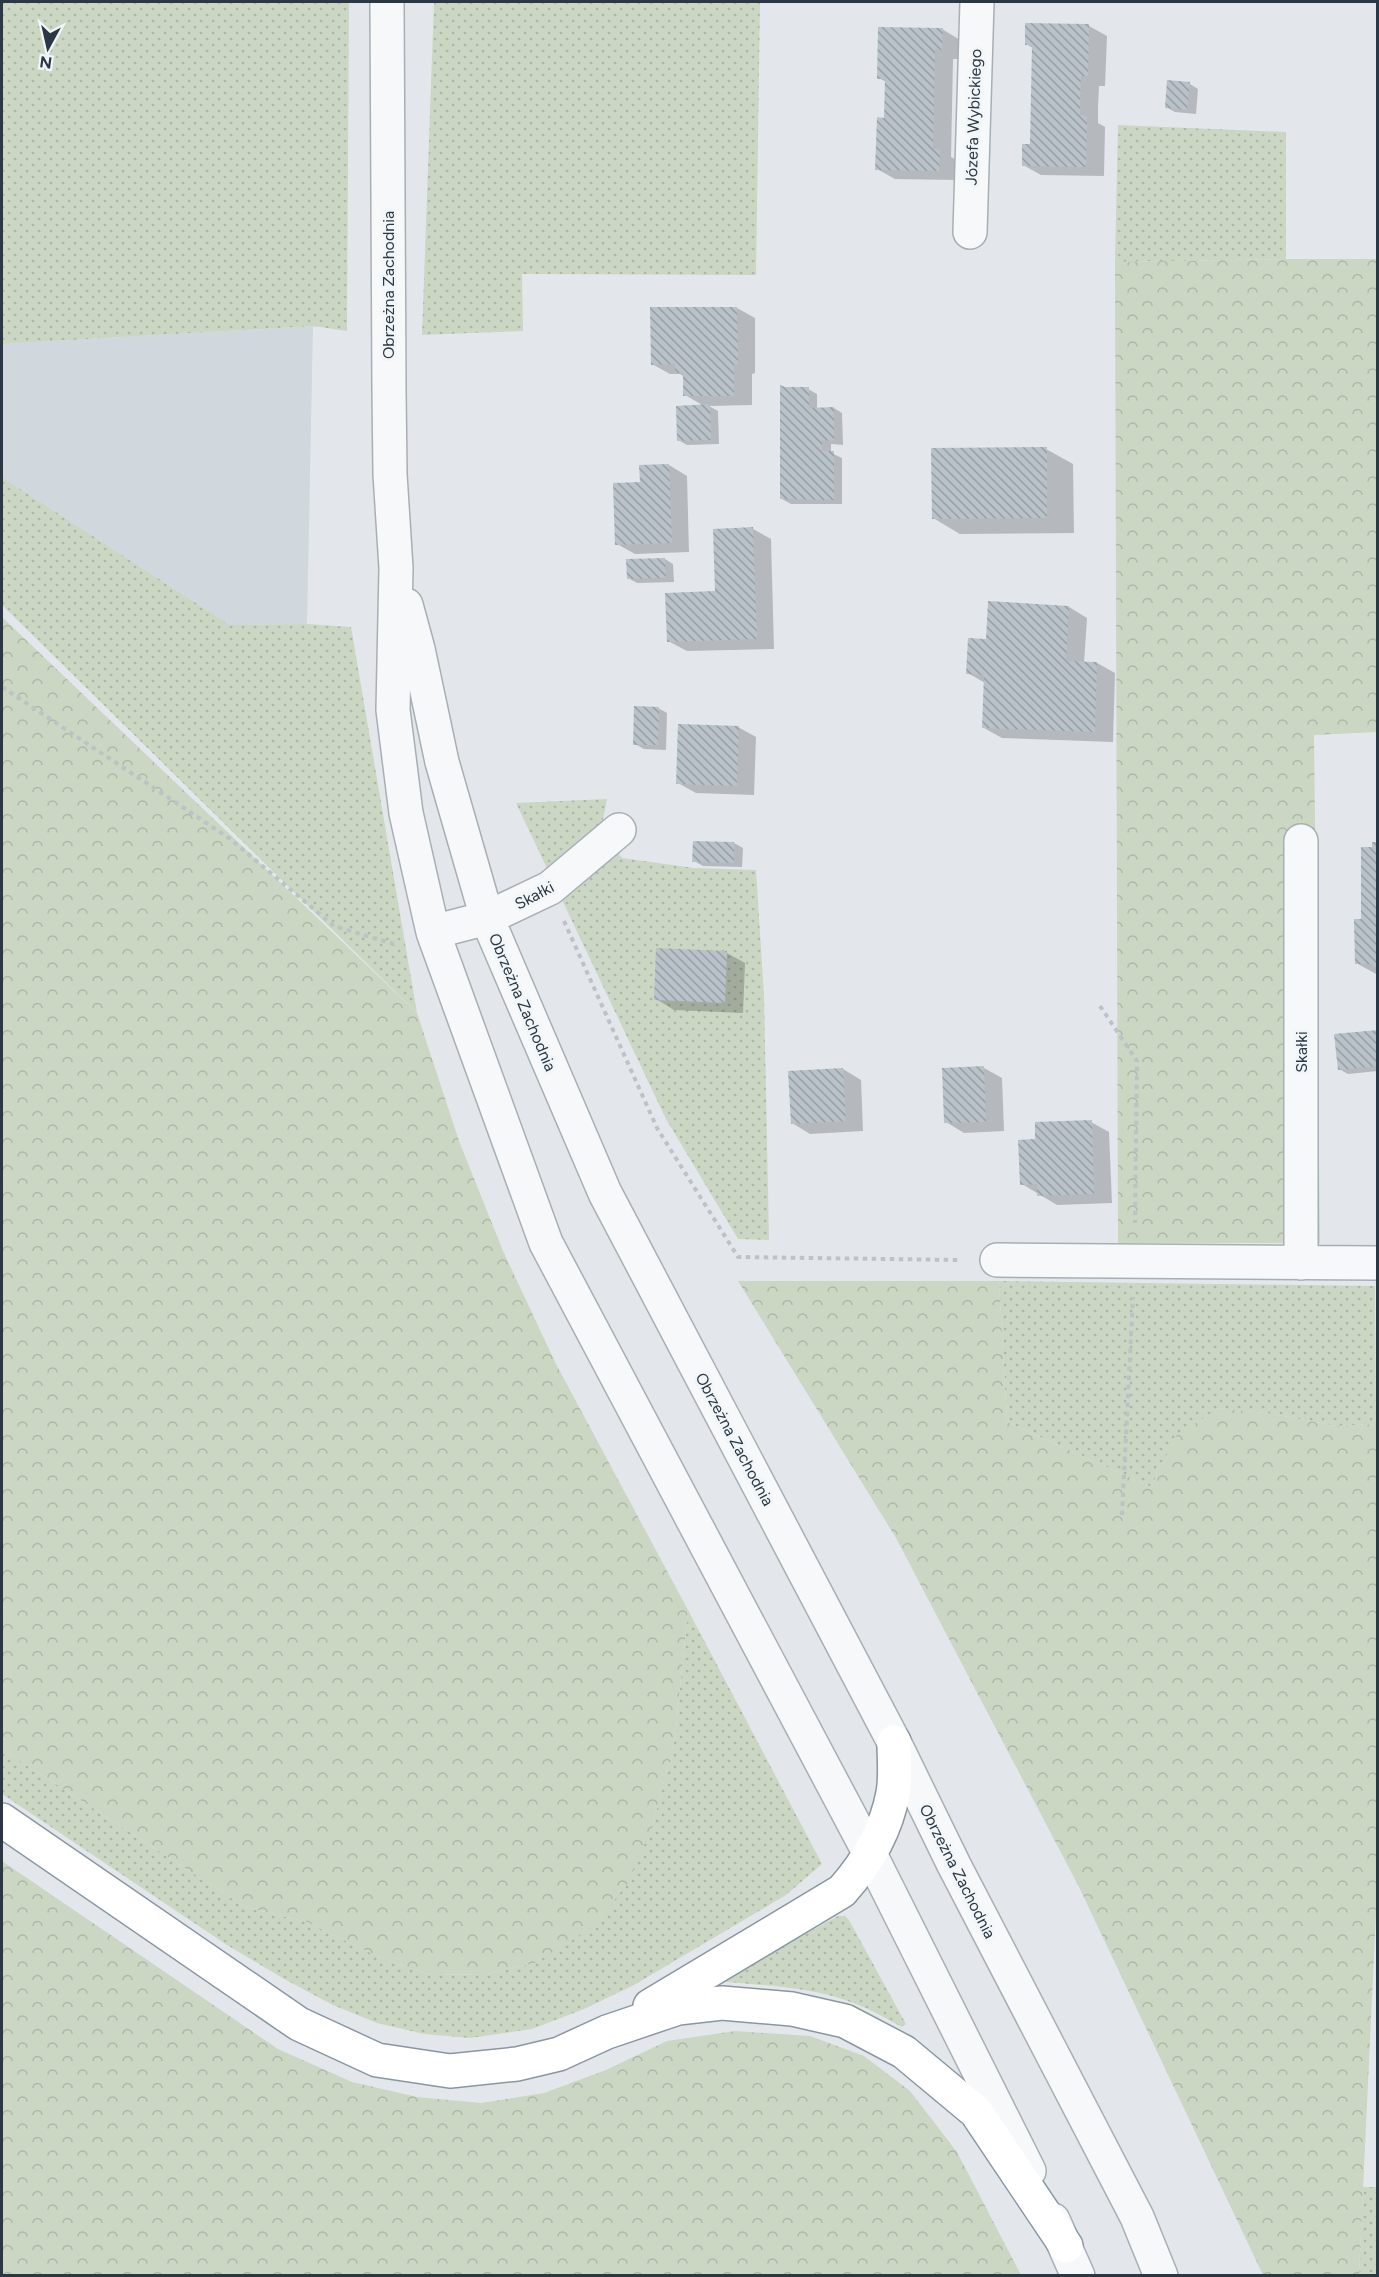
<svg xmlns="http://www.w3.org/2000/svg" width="1379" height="2277" viewBox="0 0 1379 2277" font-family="Figtree,sans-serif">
	<defs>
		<pattern id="grass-dots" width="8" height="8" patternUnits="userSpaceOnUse" patternTransform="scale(1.5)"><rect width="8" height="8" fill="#cbd6c3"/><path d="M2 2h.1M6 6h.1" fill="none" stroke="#aeb8a9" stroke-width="1.8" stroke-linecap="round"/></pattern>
		<pattern id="forest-crowns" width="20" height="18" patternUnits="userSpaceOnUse" patternTransform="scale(1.5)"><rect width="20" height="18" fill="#cbd6c3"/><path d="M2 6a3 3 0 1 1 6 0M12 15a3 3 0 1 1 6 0" fill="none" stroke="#aeb8a9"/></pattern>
		<pattern id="building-back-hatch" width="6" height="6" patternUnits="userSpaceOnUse" patternTransform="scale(1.5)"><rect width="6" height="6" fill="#b9c2c9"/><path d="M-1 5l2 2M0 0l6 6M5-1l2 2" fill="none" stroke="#969fa5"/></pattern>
	</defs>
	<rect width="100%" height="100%" fill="#e3e7eb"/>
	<path fill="#d0d7dd" d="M 313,326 L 307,624 L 230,625 L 2,477 L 2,344 Z"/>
	<path fill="url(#grass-dots)" d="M 2,2 L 349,2 L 347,331 L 313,326 L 2,344 Z
		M 434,2 L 760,2 L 756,275 L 522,274 L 523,331 L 422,335 Z
		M 1118,125 L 1286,132 L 1286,259 L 1115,262 Z
		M 2,477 L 230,625 L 307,624 L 351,627 L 417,1013 L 2,605 Z
		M 607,799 L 601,830 L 622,858 L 694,868 L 756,870 L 764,996 L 769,1240 L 738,1239 L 666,1119 L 516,803 Z
		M 999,1281 L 1375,1286 L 1376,1424 L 1336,1426 L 1273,1414 L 1219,1408 L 1176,1437 L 1151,1487 L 1007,1422 Z
		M 688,1610 L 822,1864 L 786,1895 L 634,1985 L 584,2009 L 532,2029 L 470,2038 L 424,2034 L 377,2023 L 333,2005 L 286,1980 L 227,1945 L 2,1794 L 2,1749 L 245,1907 L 307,1922 L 379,1957 L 430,1975 L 488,1974 L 535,1963 L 653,1824 L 675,1737 Z
		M 838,1916 L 845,1916 L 849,1920 L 906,2024 L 902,2027 C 887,2019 872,2010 856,2004 C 815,1987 769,1986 726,1982 L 726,1978 Z
		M 1363,2187 L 1377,2187 L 1377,2275 L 1359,2276 Z"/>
	<path fill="url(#forest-crowns)" d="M 1286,259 L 1377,259 L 1377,732 L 1314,735 L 1320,1243 L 1118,1243 L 1115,262 Z
		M 2,617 L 417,1013 L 459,1141 L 503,1251 L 556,1364 L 688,1610 L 675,1737 L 653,1824 L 628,1883 L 594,1926 L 535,1963 L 488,1974 L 430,1975 L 379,1957 L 307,1922 L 245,1907 L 2,1749 Z
		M 738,1281 L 999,1281 L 1007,1422 L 1151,1487 L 1176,1436 L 1219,1408 L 1273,1414 L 1336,1426 L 1376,1424 L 1376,1913 L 1359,2275 L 1263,2275 L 1079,1887 L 896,1538 Z
		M 2,1861 L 278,2049 L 352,2082 L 417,2097 L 481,2103 L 544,2093 L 606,2070 L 667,2041 L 735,2031 L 810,2036 L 864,2056 L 910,2091 L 957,2152 L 1021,2275 L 2,2275 Z"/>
	<path fill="#0003" d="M 1089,26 L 1107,36 L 1105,86 L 1099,86 L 1098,107 L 1098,123 L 1105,127 L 1104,176 L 1041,175 L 1023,165 L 1031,145 L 1033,48 L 1026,44 Z
		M 942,29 L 960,40 L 960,59 L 953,59 L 951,157 L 958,161 L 957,180 L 895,179 L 877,169 L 885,119 L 886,82 L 879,78 Z
		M 1190,84 L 1198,89 L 1196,114 L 1175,112 L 1166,107 Z
		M 737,308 L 755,318 L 755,373 L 752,374 L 752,405 L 709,406 L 718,411 L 719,444 L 687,445 L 678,440 L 704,406 L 685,395 L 685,377 L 680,374 L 670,374 L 652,364 Z
		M 808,389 L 817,394 L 817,409 L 834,408 L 842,413 L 843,445 L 831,444 L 831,453 L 842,458 L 842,504 L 791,504 L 782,499 Z
		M 1046,449 L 1073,464 L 1074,533 L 960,534 L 933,518 Z
		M 669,465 L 687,476 L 689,552 L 635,554 L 617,544 L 642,484 Z
		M 753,529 L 771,539 L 774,649 L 687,651 L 668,641 L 717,593 Z
		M 665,559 L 673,564 L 674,582 L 637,583 L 628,578 Z
		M 1069,607 L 1087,618 L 1084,663 L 1097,663 L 1115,673 L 1113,742 L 1002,738 L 984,728 L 985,683 L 968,673 Z
		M 658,708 L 667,713 L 666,750 L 644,749 L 635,744 Z
		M 738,727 L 756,737 L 754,795 L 696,793 L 678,783 Z
		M 734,843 L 743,848 L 742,867 L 703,866 L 694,861 Z
		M 1378,844 L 1378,975 L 1356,963 L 1374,849 Z
		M 727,953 L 745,963 L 743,1013 L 674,1010 L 656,999 Z
		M 1378,1031 L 1378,1071 L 1348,1074 L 1339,1069 Z
		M 984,1068 L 1002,1078 L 1004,1131 L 964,1133 L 946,1122 Z
		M 843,1069 L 861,1080 L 863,1131 L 810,1134 L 792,1123 Z
		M 1091,1122 L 1109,1132 L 1112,1203 L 1057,1205 L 1022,1184 L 1037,1140 Z"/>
	<path fill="url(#building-back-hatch)" d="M 1025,23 L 1089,24 L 1088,76 L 1081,76 L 1080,96 L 1080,115 L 1087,115 L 1086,167 L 1022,166 L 1022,144 L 1030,144 L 1032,45 L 1025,45 Z
		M 878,27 L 943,28 L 942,50 L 935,49 L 933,149 L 940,150 L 939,171 L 875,170 L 877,117 L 884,118 L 885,79 L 877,79 Z
		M 1167,80 L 1190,82 L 1187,110 L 1165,108 Z
		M 650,307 L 737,307 L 738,364 L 734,364 L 734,396 L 683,396 L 683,373 L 675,373 L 675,364 L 651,365 Z
		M 780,385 L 785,387 L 809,387 L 809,408 L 834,407 L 834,441 L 822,440 L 822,451 L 834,451 L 834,500 L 780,499 Z
		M 710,404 L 711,440 L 677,441 L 676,406 Z
		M 1047,447 L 1047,518 L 932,519 L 931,448 Z
		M 669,464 L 672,543 L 615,545 L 613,483 L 640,482 L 639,465 Z
		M 753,527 L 757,639 L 667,642 L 665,593 L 715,591 L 713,529 Z
		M 665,558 L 666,578 L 627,579 L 626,559 Z
		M 988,601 L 1069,606 L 1066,661 L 1097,662 L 1095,732 L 982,728 L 984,675 L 966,674 L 968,638 L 986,639 Z
		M 634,706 L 659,707 L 658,745 L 633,745 Z
		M 678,724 L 739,726 L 737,786 L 676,784 Z
		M 693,841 L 734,842 L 734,863 L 692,862 Z
		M 1372,842 L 1378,842 L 1378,967 L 1373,967 L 1373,964 L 1355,964 L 1354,919 L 1361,919 L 1361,847 L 1372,847 Z
		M 656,948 L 727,951 L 725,1003 L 654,1000 Z
		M 1378,1030 L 1378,1066 L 1338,1070 L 1334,1034 Z
		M 984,1066 L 986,1122 L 944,1123 L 942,1068 Z
		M 843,1068 L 846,1121 L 791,1124 L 788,1071 Z
		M 1092,1120 L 1094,1194 L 1037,1196 L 1037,1184 L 1020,1185 L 1018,1140 L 1035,1139 L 1035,1122 Z"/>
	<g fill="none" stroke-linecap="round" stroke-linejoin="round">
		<defs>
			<path id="minor" d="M 387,2 L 389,391 L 390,474 L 396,568 L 393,710 L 406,813 L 433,932 L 546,1243 L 870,1854 L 1029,2171
				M 970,232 L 977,2
				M 406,605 L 418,649 L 442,762 L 487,918 L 605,1193 L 894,1742 L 954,1865 L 1137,2217 L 1161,2276
				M 433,932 L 487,918 L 550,888 L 619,830
				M 997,1260 L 1378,1263
				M 1301,1263 L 1301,841
				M 1053,2220 L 1078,2276"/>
			<path id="highway" d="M 2,1820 L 299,2024 L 377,2060 L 450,2071 L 517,2064 L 559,2054 L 607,2032 L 678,2008 L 722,2003 L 792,2009 L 845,2021 L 904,2052 L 976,2112 L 1066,2246
				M 650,2006 L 842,1891 C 867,1863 886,1831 893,1793 C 896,1777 894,1758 894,1742"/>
		</defs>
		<use href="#minor" stroke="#a7afb6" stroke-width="36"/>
		<use href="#highway" stroke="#8997a3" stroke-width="36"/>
		<path stroke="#bdc2c6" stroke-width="4" stroke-dasharray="4.5 4.5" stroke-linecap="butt" d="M 2,687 L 229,838 L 334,926 L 397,945
			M 564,921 L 657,1128 L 738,1257 L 960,1260
			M 1100,1006 L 1137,1061 L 1135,1223
			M 1122,1515 L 1133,1297"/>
		<use href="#minor" stroke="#f6f8f9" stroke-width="33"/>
		<use href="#highway" stroke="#fff" stroke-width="33"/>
	</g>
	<g text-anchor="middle" stroke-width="6" stroke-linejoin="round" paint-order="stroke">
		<g font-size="16" fill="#293844" stroke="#f2f6f8">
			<text transform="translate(973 117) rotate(-88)" y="6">Józefa Wybickiego</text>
			<text transform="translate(388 285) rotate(-90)" y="6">Obrzeżna Zachodnia</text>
			<text transform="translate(534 895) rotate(-28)" y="6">Skałki</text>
			<text transform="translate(523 1002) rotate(67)" y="6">Obrzeżna Zachodnia</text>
			<text transform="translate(1301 1052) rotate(-90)" y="6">Skałki</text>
			<text transform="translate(735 1439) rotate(62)" y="6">Obrzeżna Zachodnia</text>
			<text transform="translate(958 1871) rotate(63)" y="6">Obrzeżna Zachodnia</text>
		</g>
	</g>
	<rect width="1379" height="2277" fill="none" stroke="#293844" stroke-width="6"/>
	<g transform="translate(48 48) rotate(188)" stroke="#f2f6f8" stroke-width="4.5" paint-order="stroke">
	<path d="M0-4.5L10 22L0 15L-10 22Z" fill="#293844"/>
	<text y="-9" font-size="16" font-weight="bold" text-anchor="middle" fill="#293844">N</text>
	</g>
</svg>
